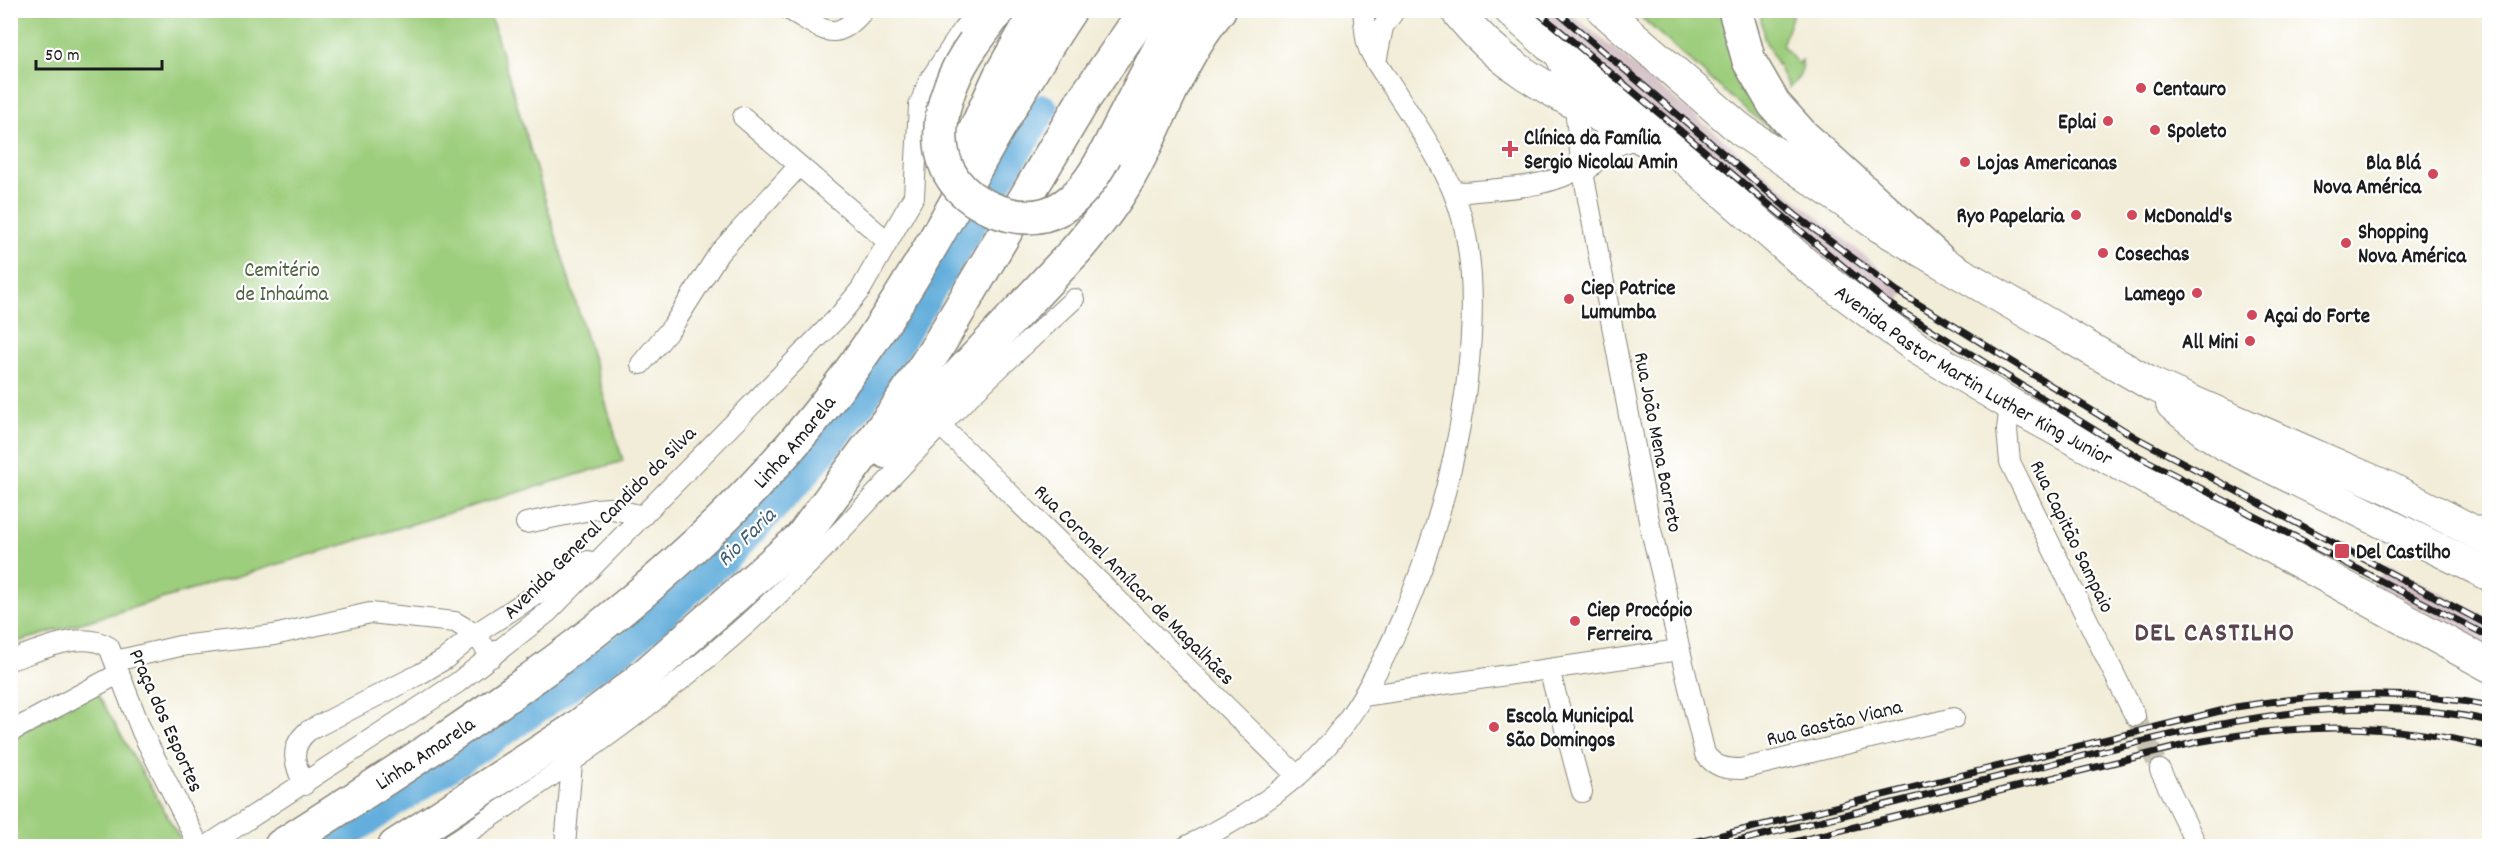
<svg xmlns="http://www.w3.org/2000/svg" width="2500" height="857" viewBox="0 0 2500 857" font-family="Dekko,sans-serif">
	<rect width="100%" height="100%" fill="#fff"/>
	<filter id="ink" filterUnits="userSpaceOnUse"><feTurbulence type="fractalNoise" baseFrequency=".0167" numOctaves="2"/><feDisplacementMap in="SourceGraphic" scale="12" xChannelSelector="R" yChannelSelector="G"/><feConvolveMatrix kernelMatrix="1 2 1 2 8 2 1 2 1" color-interpolation-filters="sRGB"/></filter>
	<filter id="wash" filterUnits="userSpaceOnUse"><feTurbulence type="fractalNoise" baseFrequency=".008" numOctaves="4" result="noise"/><feDisplacementMap in="SourceGraphic" scale="24" xChannelSelector="R" yChannelSelector="G"/><feGaussianBlur stdDeviation="1.35" result="paint"/><feColorMatrix in="noise" values="0 0 0 0 0 0 0 0 0 0 0 0 0 0 0 0 0 1.4 0 .05"/><feComposite in="paint" operator="in"/></filter>
	<g filter="url(#wash)">
		<rect width="100%" height="100%" fill="#f2edd8"/>
		<path fill="#d2bec4" d="M 1520,11 L 1568,11 L 1906,290 L 1891,315 Z
			M 2386,564 L 2489,618 L 2489,646 L 2375,585 Z"/>
		<path fill="#9dce7d" stroke="#5c754c" stroke-width="1.5" d="M 11,10 L 489,11 L 623,461 L 11,644 Z
			M 1634,11 L 1723,11 L 1821,169 L 1733,99 Z
			M 1760,11 L 1794,11 L 1782,45 L 1798,64 L 1802,60 C 1804,72 1798,80 1789,88 L 1764,38 Z
			M 96,691 L 183,844 L 179,846 L 11,846 L 10,739 Z"/>
		<g fill="none" stroke-linecap="round" stroke-linejoin="round">
			<path stroke="#64aedc" stroke-width="30" d="M 328,846 L 500,734 L 634,641 L 733,550 L 801,478 L 862,402 L 1043,109"/>
		</g>
	</g>
	<g filter="url(#ink)">
		<g fill="none" stroke-linecap="round" stroke-linejoin="round">
			<path stroke="#c7c3b2" stroke-width="20" stroke-dasharray="20 10" stroke-linecap="butt" d="M 2135,716 L 2160,770"/>
			<defs>
				<path id="minor" d="M 789,10 C 825,29 833,46 864,10
					M 1553,52 L 1573,93 L 1582,167 L 1650,526 L 1705,754 C 1715,767 1725,769 1741,769 L 1954,718
					M 1376,62 L 1383,27 L 1395,10
					M 743,117 L 888,242
					M 1454,191 L 1465,192 C 1504,188 1550,188 1582,167
					M 641,364 L 672,327 L 719,253 L 798,167
					M 2010,404 L 2007,430 L 2010,462 L 2135,716
					M 940,425 L 1297,776
					M 526,523 L 595,509 L 609,508 L 643,516
					M 10,660 C 39,651 81,629 109,647 L 142,732 L 199,846
					M 115,661 L 180,646 L 274,635 L 370,613 L 455,622 L 475,634 L 492,657
					M 1549,669 L 1582,792
					M 1363,696 L 1679,650
					M 10,732 L 118,674
					M 2160,770 L 2197,846
					M 304,785 C 295,764 288,748 308,731 L 420,674 L 445,659 L 475,634 L 588,561
					M 207,846 L 457,683 L 548,612 L 839,316 L 861,289 L 914,196 L 919,106 L 929,81 L 976,10
					M 448,846 C 552,777 656,706 749,622 C 816,561 876,492 939,427 C 982,382 1029,341 1074,299
					M 565,846 L 572,763
					M 1187,846 C 1244,819 1301,782 1340,730 C 1426,616 1499,359 1462,218 C 1450,173 1422,133 1397,94 C 1388,79 1376,65 1369,49 C 1364,37 1365,23 1363,10"/>
				<g id="primary">
					<path d="M 1456,10 C 1510,79 1575,101 1649,142"/>
					<path id="s1" d="M 1510,10 L 1549,45 L 1576,63 L 1810,268 L 1917,348 L 2010,404 L 2490,666"/>
					<path d="M 1603,10 L 1740,129 L 1881,227 L 2149,383 L 2389,488 L 2490,540"/>
					<path d="M 1582,167 C 1598,150 1611,138 1634,134"/>
					<path d="M 2172,404 L 2205,431 L 2226,445 L 2490,575"/>
				</g>
				<g id="motorway">
					<path d="M 1735,10 L 1749,61 L 1774,104 L 1802,135 L 1938,259"/>
					<path d="M 974,43 L 998,10"/>
					<path d="M 965,153 L 1000,76 L 1038,10"/>
					<path d="M 1105,155 L 1163,42 L 1186,10"/>
					<path d="M 887,452 L 1076,250 C 1094,229 1111,208 1125,184 C 1159,127 1176,62 1219,10"/>
					<path id="s2" d="M 281,846 C 498,707 705,576 857,362 C 937,250 994,124 1070,10"/>
					<path d="M 395,846 L 575,729 L 636,683 L 801,538 L 895,411 L 936,349 L 1084,99 L 1146,10"/>
				</g>
			</defs>
			<use href="#minor" stroke="#87847a" stroke-width="22"/>
			<use href="#primary" stroke="#87847a" stroke-width="34"/>
			<use href="#motorway" stroke="#87847a" stroke-width="36"/>
			<use href="#minor" stroke="#fff" stroke-width="20"/>
			<use href="#primary" stroke="#fff" stroke-width="32"/>
			<use href="#motorway" stroke="#fff" stroke-width="33"/>
			<defs>
				<path id="rail" d="M 1535,10 L 1886,302 L 2132,453 L 2490,637
					M 1555,10 L 1795,215 L 1897,291 L 2135,437 L 2490,626
					M 1678,846 L 2236,707 C 2321,693 2405,689 2490,706
					M 1718,846 C 1825,820 1932,793 2039,767 C 2190,730 2334,686 2490,721
					M 1778,846 L 2197,742 C 2299,723 2388,722 2490,747"/>
			</defs>
			<use href="#rail" stroke="#1c1c1c" stroke-width="7"/>
			<use href="#rail" stroke="#fff" stroke-width="4.5" stroke-dasharray="14" stroke-linecap="butt"/>
			<defs>
				<path id="motorway-bridge" d="M 974,43 C 936,96 917,178 992,209 C 1047,232 1081,202 1105,155"/>
			</defs>
			<use href="#motorway-bridge" stroke="#87847a" stroke-width="36" stroke-linecap="butt"/>
			<use href="#motorway-bridge" stroke="#fff" stroke-width="33"/>
		</g>
	</g>
	<g fill="#d1495b" stroke="#fff" stroke-width="2">
		<circle cx="2141" cy="88" r="6"/>
		<circle cx="2108" cy="121" r="6"/>
		<circle cx="2155" cy="130" r="6"/>
		<path d="M1507 140h6v6h6v6h-6v6h-6v-6h-6v-6h6z"/>
		<circle cx="1965" cy="162" r="6"/>
		<circle cx="2433" cy="174" r="6"/>
		<circle cx="2076" cy="215" r="6"/>
		<circle cx="2132" cy="215" r="6"/>
		<circle cx="2346" cy="243" r="6"/>
		<circle cx="2103" cy="253" r="6"/>
		<circle cx="2197" cy="293" r="6"/>
		<circle cx="1569" cy="299" r="6"/>
		<circle cx="2252" cy="315" r="6"/>
		<circle cx="2250" cy="341" r="6"/>
		<rect x="2334" y="543" width="16" height="16" rx="3"/>
		<circle cx="1575" cy="621" r="6"/>
		<circle cx="1494" cy="727" r="6"/>
	</g>
	<g text-anchor="middle" stroke-width="4.5" stroke-linejoin="round" paint-order="stroke">
		<g font-size="21" font-weight="bold" fill="#1c1c1c" stroke="#fff" text-anchor="start">
			<text x="2153" y="95">Centauro</text>
			<text x="2096" y="128" text-anchor="end">Eplai</text>
			<text x="2167" y="137">Spoleto</text>
			<text x="1524" y="144">Clínica da Família<tspan x="1524" dy="24">Sergio Nicolau Amin</tspan></text>
			<text x="1977" y="169">Lojas Americanas</text>
			<text x="2421" y="169" text-anchor="end">Bla Blá<tspan x="2421" dy="24">Nova América</tspan></text>
			<text x="2064" y="222" text-anchor="end">Ryo Papelaria</text>
			<text x="2144" y="222">McDonald's</text>
			<text x="2358" y="238">Shopping<tspan x="2358" dy="24">Nova América</tspan></text>
			<text x="2115" y="260">Cosechas</text>
			<text x="1581" y="294">Ciep Patrice<tspan x="1581" dy="24">Lumumba</tspan></text>
			<text x="2185" y="300" text-anchor="end">Lamego</text>
			<text x="2264" y="322">Açai do Forte</text>
			<text x="2238" y="348" text-anchor="end">All Mini</text>
			<text x="2356" y="558">Del Castilho</text>
			<text x="1587" y="616">Ciep Procópio<tspan x="1587" dy="24">Ferreira</tspan></text>
			<text x="1506" y="722">Escola Municipal<tspan x="1506" dy="24">São Domingos</tspan></text>
		</g>
		<g font-size="21" fill="#506343" stroke="#fff">
			<text x="282" y="276">Cemitério<tspan x="282" dy="24">de Inhaúma</tspan></text>
		</g>
		<g font-size="21" fill="#1c1c1c" stroke="#fff">
			<text dy="7" stroke="none"><textPath href="#s1" startOffset="592">Avenida Pastor Martin Luther King Junior</textPath></text>
			<text dy="7" stroke="none"><textPath href="#s2" startOffset="656">Linha Amarela</textPath></text>
			<text transform="translate(1659 442) rotate(79)" y="7">Rua João Mena Barreto</text>
			<text transform="translate(599 522) rotate(-45)" y="7">Avenida General Candido da Silva</text>
			<text transform="translate(2073 536) rotate(64)" y="7">Rua Capitão Sampaio</text>
			<text transform="translate(1135 584) rotate(45)" y="7">Rua Coronel Amílcar de Magalhães</text>
			<text transform="translate(167 720) rotate(66)" y="7">Praça dos Esportes</text>
			<text transform="translate(1834 722) rotate(-14)" y="7">Rua Gastão Viana</text>
			<text dy="7" stroke="none"><textPath href="#s2" startOffset="171">Linha Amarela</textPath></text>
		</g>
		<g font-size="22" font-style="italic" fill="#3c5e72" stroke="#fff">
			<text transform="translate(745 536) rotate(-45)" y="8">Rio Faria</text>
		</g>
		<g font-size="27" font-weight="bold" letter-spacing="1.5" fill="#58464c" stroke="#fff">
			<text x="2215" y="640">DEL CASTILHO</text>
		</g>
	</g>
	<rect width="2500" height="857" fill="none" stroke="#fff" stroke-width="36"/>
	<path d="M36 60v9h126v-9" fill="none" stroke="#1c1c1c" stroke-width="3"/>
	<text x="45" y="60" font-size="18" fill="#1c1c1c" stroke="#ffffff" stroke-width="4.5" paint-order="stroke">50 m</text>
</svg>
